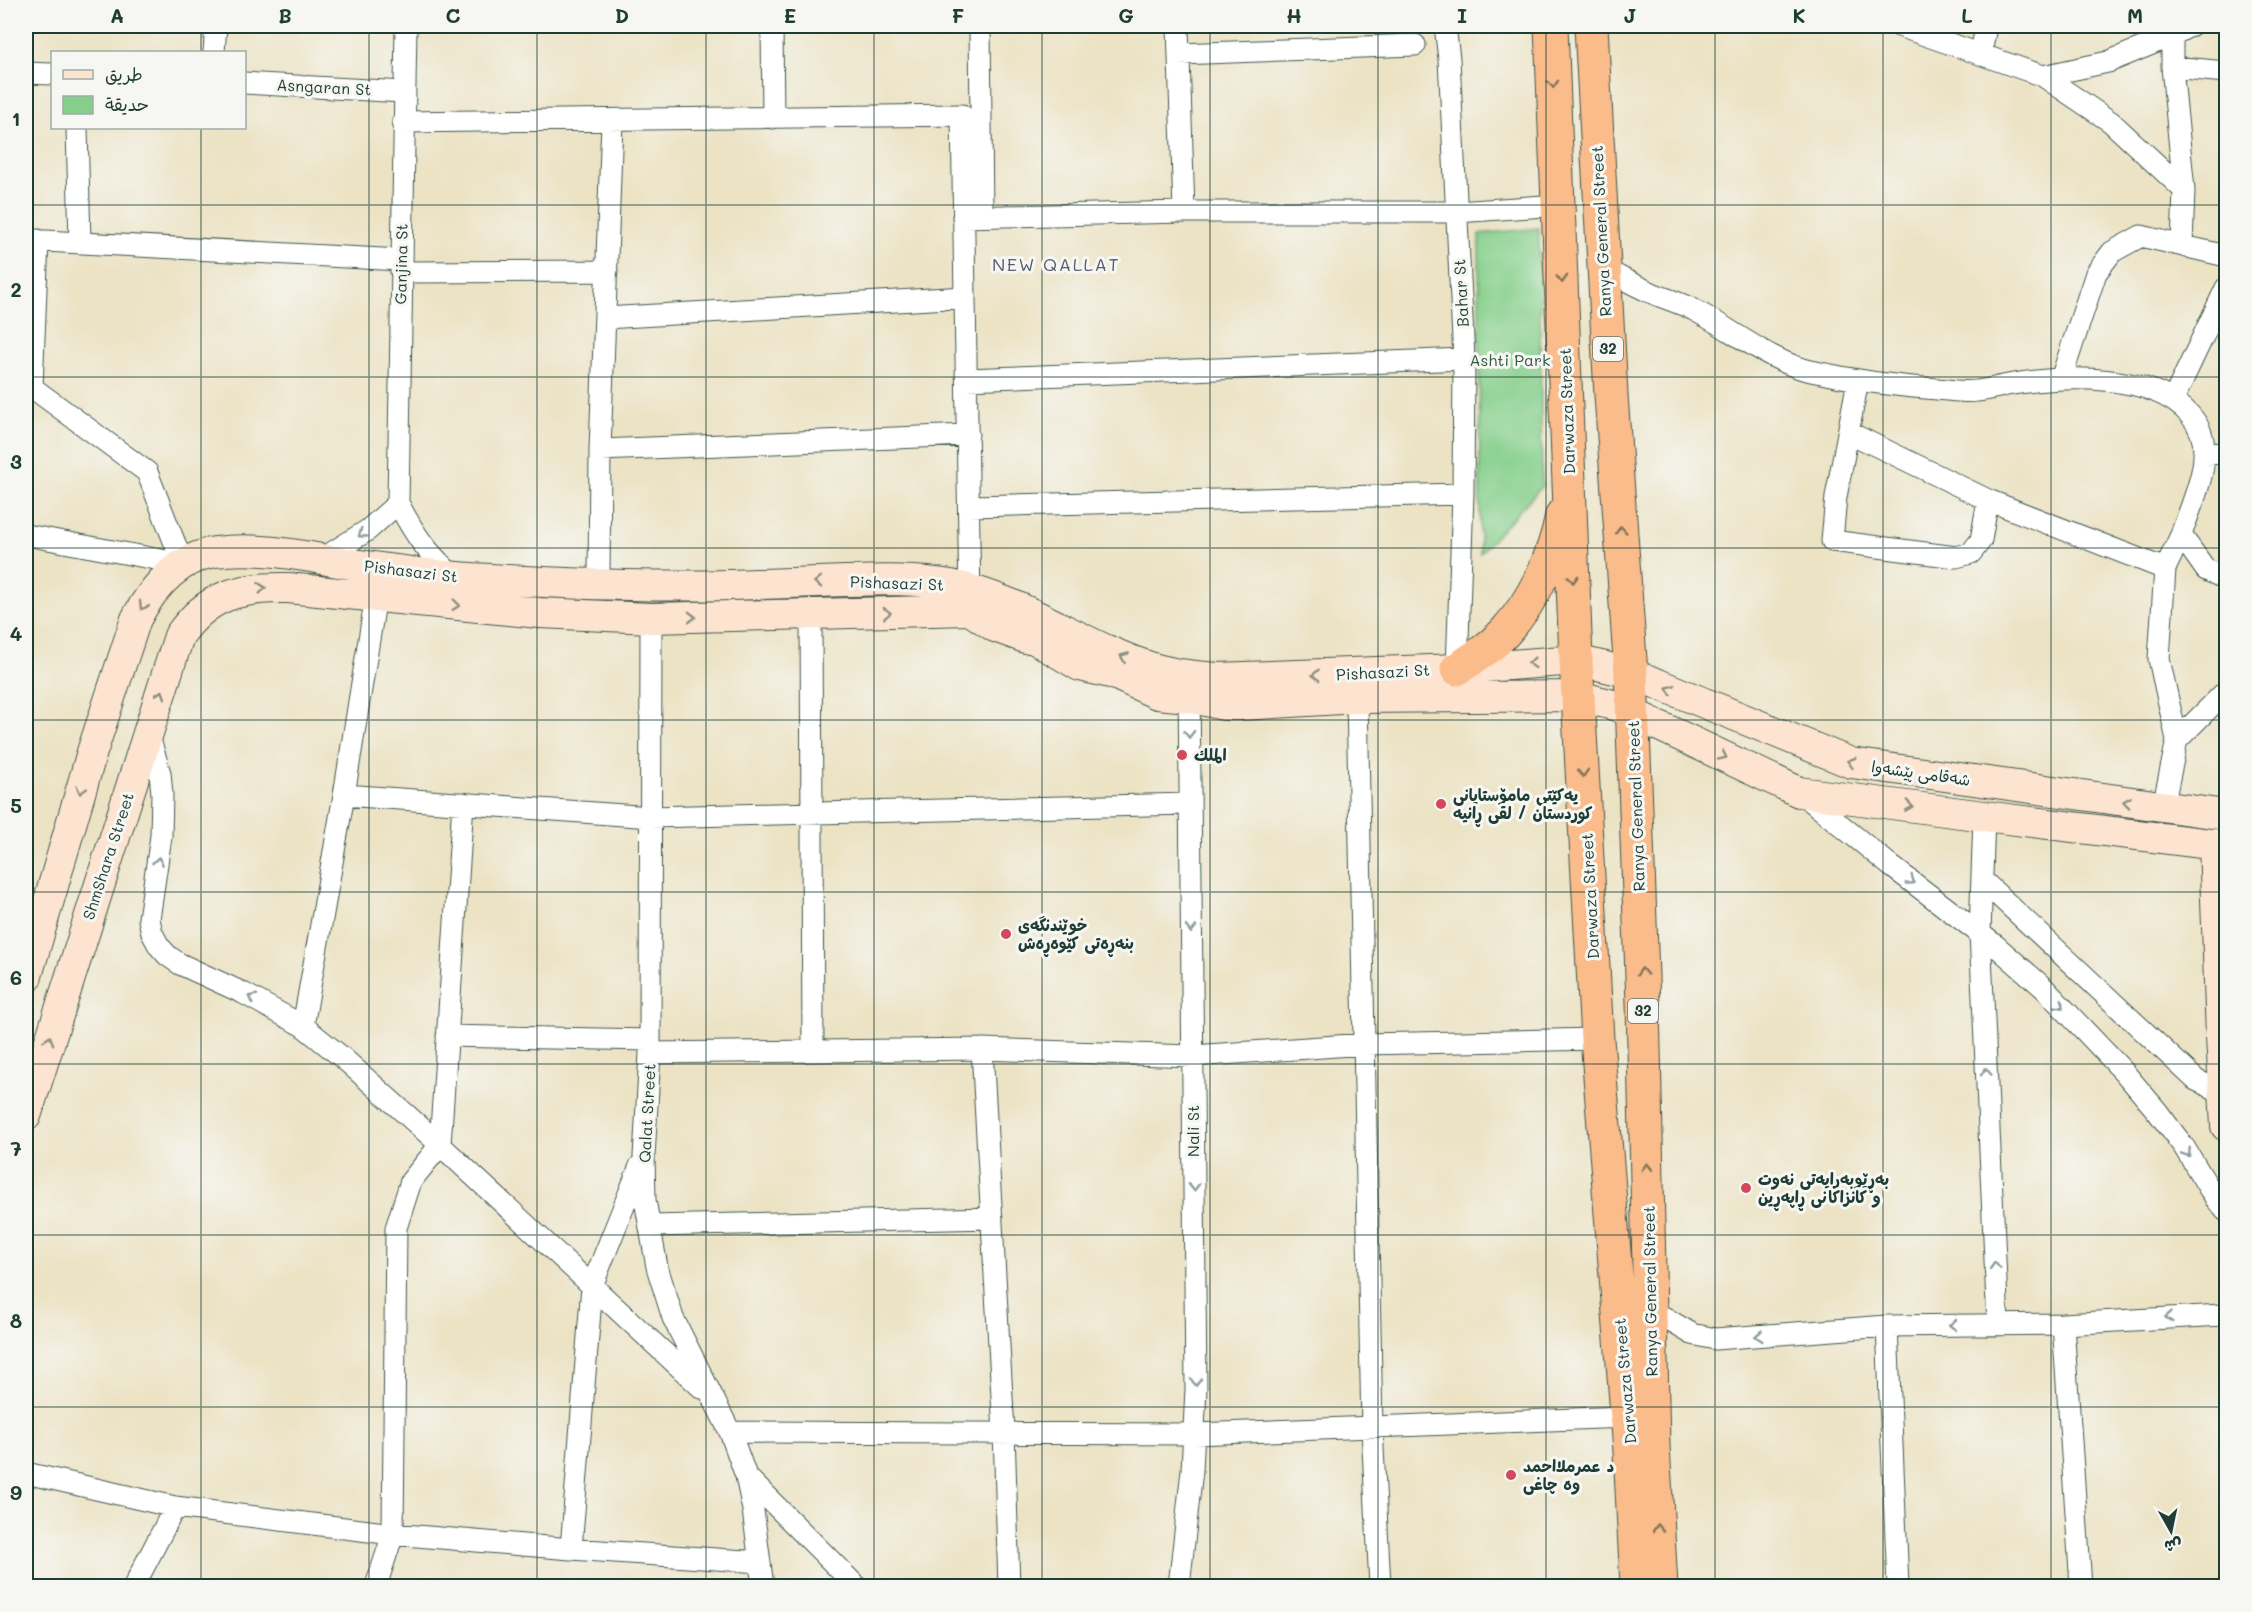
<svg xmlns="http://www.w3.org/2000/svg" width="2252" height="1612" viewBox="0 0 2252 1612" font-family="Mali,'Playpen Sans Arabic',sans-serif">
	<rect width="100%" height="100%" fill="#f6f6f2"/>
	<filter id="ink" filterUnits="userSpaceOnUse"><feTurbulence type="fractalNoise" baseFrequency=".0167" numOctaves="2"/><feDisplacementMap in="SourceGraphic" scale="12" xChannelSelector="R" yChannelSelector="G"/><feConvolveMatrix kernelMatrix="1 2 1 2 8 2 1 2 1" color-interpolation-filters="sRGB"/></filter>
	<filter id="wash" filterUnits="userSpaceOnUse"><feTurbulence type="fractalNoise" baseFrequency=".008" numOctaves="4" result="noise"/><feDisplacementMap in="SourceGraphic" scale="24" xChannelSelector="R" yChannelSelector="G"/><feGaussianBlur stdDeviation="1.35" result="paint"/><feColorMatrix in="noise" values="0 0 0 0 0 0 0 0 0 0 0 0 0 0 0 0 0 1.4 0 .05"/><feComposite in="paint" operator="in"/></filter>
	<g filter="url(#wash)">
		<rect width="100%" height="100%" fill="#ece3c5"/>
		<path fill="#85cf8b" stroke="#528660" stroke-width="1.5" d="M 1539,228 L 1542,486 L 1480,553 L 1479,234 Z"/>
	</g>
	<g filter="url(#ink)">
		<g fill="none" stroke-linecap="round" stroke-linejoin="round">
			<defs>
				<path id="street" d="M 406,26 L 398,503 C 416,537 426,551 454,577
					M 772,26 L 773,118
					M 980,26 L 982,216
					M 1178,26 L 1184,212
					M 1445,26 L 1449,59 L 1464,359 L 1463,494 L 1457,669
					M 1899,26 L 2043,76 L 2108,62 L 2171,36 L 2190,26
					M 2172,26 L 2172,67 L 2184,190 L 2182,245
					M 214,52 L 216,26
					M 1179,54 L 1415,45
					M 1981,54 L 1986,26
					M 2172,67 L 2226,72
					M 26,73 L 52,74
					M 2043,76 L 2111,122 L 2184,190
					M 244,83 L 404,92
					M 403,122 L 962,115 L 970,602
					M 77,128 L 80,242
					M 963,217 L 1184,212 L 1457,212 L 1559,205
					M 26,240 L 401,260
					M 1604,269 C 1620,277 1636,286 1652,293 C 1666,299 1681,303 1694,310 C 1730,328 1772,363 1811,371 C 1852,380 1894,386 1937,389 C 1950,390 1964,393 1977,391 C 1989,390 2001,386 2013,384 C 2065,376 2152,372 2190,415 C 2221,448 2193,498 2181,535 L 2206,570 L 2226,579
					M 401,272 L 607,271
					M 605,318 L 965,297
					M 967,379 L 1464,359
					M 2061,379 L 2096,273 L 2112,252 L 2141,236 L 2226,256
					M 1858,380 L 1836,497 L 1832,541 L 1956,557 L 1971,553 L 1981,540 L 1988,500
					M 26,383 L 147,472 L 183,564
					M 32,387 L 38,240
					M 2173,400 L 2226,288
					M 1848,432 L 1988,500 L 2165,569
					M 600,450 L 968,435
					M 2205,454 L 2226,453
					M 969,506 L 1463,494
					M 26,535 L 183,564
					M 322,559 L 368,530 L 398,503
					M 599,584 L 600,450 L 612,121
					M 811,615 L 813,1051
					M 651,618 L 650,1053 L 644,1157 L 645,1200 L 657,1267 L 673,1318 L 730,1432 L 746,1476 L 753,1510 L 763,1586
					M 1357,698 L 1372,1428 L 1380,1586
					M 148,733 L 160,773 L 162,794 L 161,836 L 149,919 L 152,933 L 159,946 L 168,956 L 180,964 L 243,993 L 303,1026 L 343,1058 L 436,1141 L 702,1388
					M 2177,740 L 2159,659 L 2165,569 L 2181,535
					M 1800,792 L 1891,866 L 1995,945 L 2044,988 L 2124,1072 L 2157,1111 L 2184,1147 L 2215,1198 L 2226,1211
					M 344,795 L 651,817 L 1190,804
					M 2163,807 L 2177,740 L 2226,691
					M 1984,816 L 1980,933 L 1998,1325
					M 1982,880 L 2196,1080 L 2226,1094
					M 303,1026 L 344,795 L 376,596
					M 447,1036 L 650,1040
					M 982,1049 L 1004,1432 L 1009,1586
					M 650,1053 L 982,1049 L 1193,1056 L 1365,1044 L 1597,1039
					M 650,1226 L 992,1218
					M 1650,1309 L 1692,1334 L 1715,1339 L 1887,1326 L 2063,1324 L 2222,1315 L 2226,1318
					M 2063,1324 L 2081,1586
					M 1887,1326 L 1898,1586
					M 730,1432 L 1195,1434 L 1627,1417
					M 26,1473 L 175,1507 L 393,1534 L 571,1549 L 760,1562
					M 746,1476 L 856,1586
					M 571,1549 L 592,1286 L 640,1166
					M 134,1586 L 175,1507
					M 376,1586 L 393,1534 L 396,1228 L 411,1181 L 440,1145 L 463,803
					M 1179,1586 L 1192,1470 L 1196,1388 L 1189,685"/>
				<path id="secondary" d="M 2214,844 L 2221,1037 L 2226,1126
					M 26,979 L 92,752 L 136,619 C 153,587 178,558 215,552 C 257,546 303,556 345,563 C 394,570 442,577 491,579 C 571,584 650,587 730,585 C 769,584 809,582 849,581 C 883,580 917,579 951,585 C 1022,599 1081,645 1150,667 C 1171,674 1194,676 1217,678 L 1457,669 L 1576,660 L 1631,673 L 1851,763 L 2226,815
					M 26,1116 L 179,636 C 207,595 240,587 288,588 L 539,613 L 651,618 L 970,610 L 995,627 L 1025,638 L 1028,635 L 1080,666 L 1114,674 L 1157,694 L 1188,697 L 1223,705 L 1241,705 L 1357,698 L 1578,696 L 1617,706 L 1799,792 L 1984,816 L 2226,846"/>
				<path id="highway" d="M 1551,26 L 1576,660 L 1597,1039 L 1630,1451 L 1637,1586
					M 1591,26 L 1611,395 L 1631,673 L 1643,1004 L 1653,1445 L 1661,1586
					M 1457,669 C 1474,658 1491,647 1505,632 C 1534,600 1554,557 1562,515"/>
			</defs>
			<use href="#street" stroke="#3e564a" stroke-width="23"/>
			<use href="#secondary" stroke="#3e564a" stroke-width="32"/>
			<use href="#highway" stroke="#3e564a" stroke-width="35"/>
			<use href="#street" stroke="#fff" stroke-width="21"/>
			<use href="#secondary" stroke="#fde4d1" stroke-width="30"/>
			<use href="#highway" stroke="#fabc8b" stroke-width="33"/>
		</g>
		<defs><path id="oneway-chevron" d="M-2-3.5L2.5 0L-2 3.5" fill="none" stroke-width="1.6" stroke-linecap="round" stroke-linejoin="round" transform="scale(1.5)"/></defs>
		<g stroke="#82765b">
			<use href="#oneway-chevron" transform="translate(1553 84) rotate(87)"/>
			<use href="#oneway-chevron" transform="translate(1562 279) rotate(88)"/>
			<use href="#oneway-chevron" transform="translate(1621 530) rotate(-94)"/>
			<use href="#oneway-chevron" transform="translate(1573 579) rotate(88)"/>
			<use href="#oneway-chevron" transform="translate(1583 773) rotate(86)"/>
			<use href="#oneway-chevron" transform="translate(1642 972) rotate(-92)"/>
			<use href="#oneway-chevron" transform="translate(1647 1167) rotate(-91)"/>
			<use href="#oneway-chevron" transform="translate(1658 1528) rotate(-93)"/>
		</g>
		<g stroke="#8f9e9a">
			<use href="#oneway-chevron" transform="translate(362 534) rotate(144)"/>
			<use href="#oneway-chevron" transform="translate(1189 734) rotate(89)"/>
			<use href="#oneway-chevron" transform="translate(158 861) rotate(-81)"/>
			<use href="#oneway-chevron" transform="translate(1911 881) rotate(36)"/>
			<use href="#oneway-chevron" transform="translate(1191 929) rotate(89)"/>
			<use href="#oneway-chevron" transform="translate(252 998) rotate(-153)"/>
			<use href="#oneway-chevron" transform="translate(2060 1005) rotate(46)"/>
			<use href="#oneway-chevron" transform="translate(1986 1072) rotate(-93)"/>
			<use href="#oneway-chevron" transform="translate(2187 1153) rotate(57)"/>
			<use href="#oneway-chevron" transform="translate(1194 1187) rotate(90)"/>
			<use href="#oneway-chevron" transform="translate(1995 1266) rotate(-93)"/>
			<use href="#oneway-chevron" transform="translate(2169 1317) rotate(176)"/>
			<use href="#oneway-chevron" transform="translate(1953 1325) rotate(179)"/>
			<use href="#oneway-chevron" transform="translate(1759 1336) rotate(176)"/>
			<use href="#oneway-chevron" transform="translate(1196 1382) rotate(90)"/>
		</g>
		<g stroke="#8e9082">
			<use href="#oneway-chevron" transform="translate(818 582) rotate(179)"/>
			<use href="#oneway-chevron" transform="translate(262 588) rotate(-6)"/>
			<use href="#oneway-chevron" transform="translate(456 605) rotate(6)"/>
			<use href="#oneway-chevron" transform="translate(143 606) rotate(120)"/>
			<use href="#oneway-chevron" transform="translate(887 613) rotate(-2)"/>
			<use href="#oneway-chevron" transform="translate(692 617) rotate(-1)"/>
			<use href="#oneway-chevron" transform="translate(1124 657) rotate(-157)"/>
			<use href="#oneway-chevron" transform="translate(1532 663) rotate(175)"/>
			<use href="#oneway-chevron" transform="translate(1316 675) rotate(178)"/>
			<use href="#oneway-chevron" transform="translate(1670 689) rotate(-158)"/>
			<use href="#oneway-chevron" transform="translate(161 694) rotate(-72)"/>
			<use href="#oneway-chevron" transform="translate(1723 756) rotate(25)"/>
			<use href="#oneway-chevron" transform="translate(1851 762) rotate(-164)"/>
			<use href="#oneway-chevron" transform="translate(81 790) rotate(106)"/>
			<use href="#oneway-chevron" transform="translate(2127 802) rotate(-172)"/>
			<use href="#oneway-chevron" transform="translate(1909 806) rotate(8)"/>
			<use href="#oneway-chevron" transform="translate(49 1040) rotate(-73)"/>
		</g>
	</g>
	<path fill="none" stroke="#1f3d34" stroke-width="1.5" stroke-opacity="0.55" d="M 201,26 L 201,52M 369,26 L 369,1586M 537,26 L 537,1586M 706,26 L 706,1586M 874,26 L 874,1586M 1042,26 L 1042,1586M 1210,26 L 1210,1586M 1378,26 L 1378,1586M 1546,26 L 1546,1586M 1715,26 L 1715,1586M 1883,26 L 1883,1586M 2051,26 L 2051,1586M 201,128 L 201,1586M 26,205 L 2226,205M 26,377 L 2226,377M 26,548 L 2226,548M 26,720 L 2226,720M 26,892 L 2226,892M 26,1064 L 2226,1064M 26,1235 L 2226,1235M 26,1407 L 2226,1407"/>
	<g fill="#d1495b" stroke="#f6f6f2" stroke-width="2">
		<circle cx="1182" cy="755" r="6"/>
		<circle cx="1441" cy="804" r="6"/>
		<circle cx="1006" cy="934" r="6"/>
		<circle cx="1746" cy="1188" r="6"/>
		<circle cx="1511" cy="1475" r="6"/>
	</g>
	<g text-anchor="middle" stroke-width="6" stroke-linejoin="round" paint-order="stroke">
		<g fill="#f6f6f2" stroke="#60746d" stroke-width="1.5">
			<rect x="1593" y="337" width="30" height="24" rx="4.5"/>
			<rect x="1628" y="999" width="30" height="24" rx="4.5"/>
		</g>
		<g font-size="15" font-weight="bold" fill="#1f3d34">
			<text x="1608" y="354">32</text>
			<text x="1643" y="1016">32</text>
		</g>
		<g font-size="16" fill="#1f3d34" stroke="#f6f6f2">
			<text transform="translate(324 87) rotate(3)" y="6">Asngaran St</text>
			<text transform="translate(1601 231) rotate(-93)" y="6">Ranya General Street</text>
			<text transform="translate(401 264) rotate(-89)" y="6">Ganjina St</text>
			<text transform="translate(1461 293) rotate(-93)" y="6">Bahar St</text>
			<text transform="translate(1567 411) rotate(-92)" y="6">Darwaza Street</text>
			<text transform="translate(411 571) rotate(7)" y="6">Pishasazi St</text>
			<text transform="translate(897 583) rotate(2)" y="6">Pishasazi St</text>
			<text transform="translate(1383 672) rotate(-3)" y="6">Pishasazi St</text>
			<text transform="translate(1921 773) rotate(8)" y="6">شەقامی پێشەوا</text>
			<text transform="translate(1636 806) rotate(-92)" y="6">Ranya General Street</text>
			<text transform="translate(108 856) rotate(-72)" y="6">ShmShara Street</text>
			<text transform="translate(1590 896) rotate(-93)" y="6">Darwaza Street</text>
			<text transform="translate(647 1113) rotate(-87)" y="6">Qalat Street</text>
			<text transform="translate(1193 1131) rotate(-90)" y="6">Nali St</text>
			<text transform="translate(1650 1291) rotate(-91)" y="6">Ranya General Street</text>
			<text transform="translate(1625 1381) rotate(-95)" y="6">Darwaza Street</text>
		</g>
		<g font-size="16" fill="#335a45" stroke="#f6f6f2">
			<text x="1510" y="366">Ashti Park</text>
		</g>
		<g font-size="16" font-weight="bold" fill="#1f3d34" stroke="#f6f6f2" text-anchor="start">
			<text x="1194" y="761">الملك</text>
			<text x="1453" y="801">یەکێتی مامۆستایانی<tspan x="1453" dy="18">کوردستان / لقی ڕانیە</tspan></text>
			<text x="1018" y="931">خوێندنگەی<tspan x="1018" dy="18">بنەڕەتی کێوەڕەش</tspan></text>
			<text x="1758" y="1185">بەڕێوبەرایەتی نەوت<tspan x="1758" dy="18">و کانزاکانی ڕاپەڕین</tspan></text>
			<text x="1523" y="1472">د عمرملااحمد<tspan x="1523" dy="18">وه چاغى</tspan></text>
		</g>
		<g font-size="18" letter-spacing="1.5" fill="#5a5d6e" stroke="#f6f6f2">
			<text x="1056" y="271">NEW QALLAT</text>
		</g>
	</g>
	<rect width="2252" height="1612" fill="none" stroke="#f6f6f2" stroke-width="66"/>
	<rect x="51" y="51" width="195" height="78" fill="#f6f6f2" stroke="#a0aca6" stroke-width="1.5"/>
	<rect x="63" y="70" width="30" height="9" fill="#fde4d1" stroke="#a0aca6" stroke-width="1.5"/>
	<text x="105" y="81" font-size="18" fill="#1f3d34">طريق</text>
	<rect x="63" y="96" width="30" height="18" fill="#85cf8b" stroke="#a0aca6" stroke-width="1.5"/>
	<text x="105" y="111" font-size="18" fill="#1f3d34">حديقة</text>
	<g transform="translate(2171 1531) rotate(171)" stroke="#f6f6f2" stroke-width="4.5" paint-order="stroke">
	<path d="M0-4.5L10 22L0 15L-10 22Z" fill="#1f3d34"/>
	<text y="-9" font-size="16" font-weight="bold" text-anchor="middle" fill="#1f3d34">ش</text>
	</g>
	<rect x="33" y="33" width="2186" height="1546" fill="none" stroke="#1f3d34" stroke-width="2"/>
	<g font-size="20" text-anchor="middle" font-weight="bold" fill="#1f3d34">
		<text x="117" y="23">A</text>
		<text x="285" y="23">B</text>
		<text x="453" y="23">C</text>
		<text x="622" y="23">D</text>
		<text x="790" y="23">E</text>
		<text x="958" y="23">F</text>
		<text x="1126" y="23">G</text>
		<text x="1294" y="23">H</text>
		<text x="1462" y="23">I</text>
		<text x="1630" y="23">J</text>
		<text x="1799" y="23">K</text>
		<text x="1967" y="23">L</text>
		<text x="2135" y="23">M</text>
		<text x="16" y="126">1</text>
		<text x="16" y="297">2</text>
		<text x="16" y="469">3</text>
		<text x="16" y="641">4</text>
		<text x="16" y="813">5</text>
		<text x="16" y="985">6</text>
		<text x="16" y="1156">7</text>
		<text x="16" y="1328">8</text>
		<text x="16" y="1500">9</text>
	</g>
</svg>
